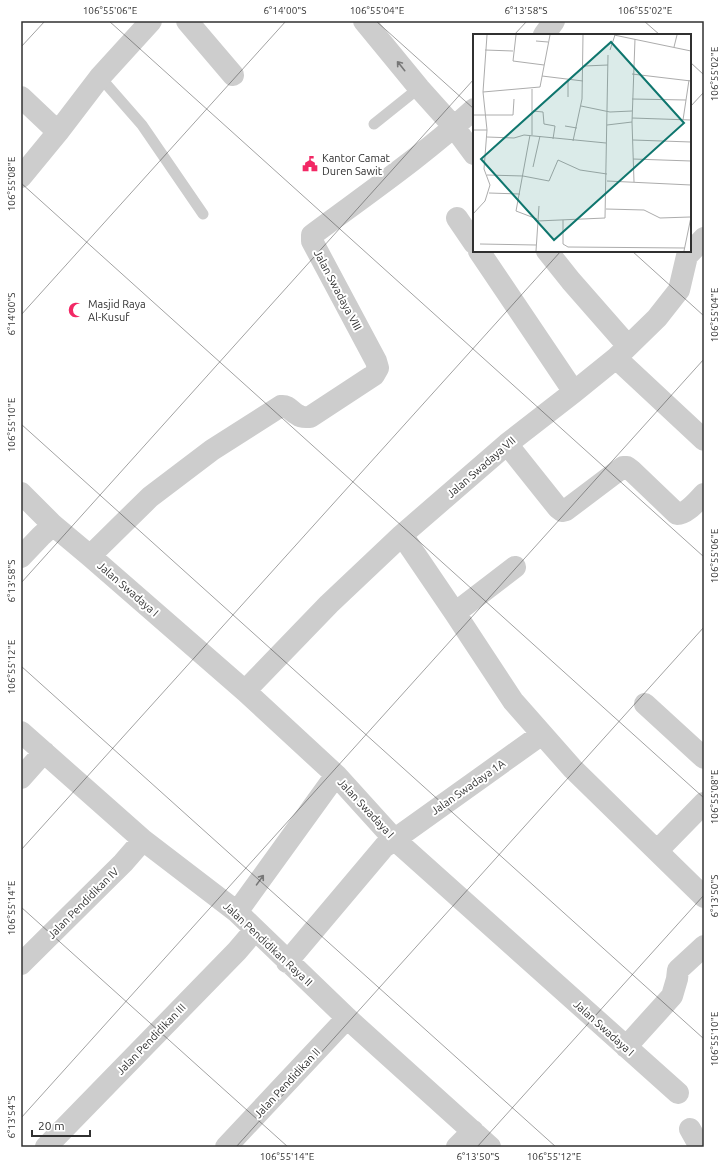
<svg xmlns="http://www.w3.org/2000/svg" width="725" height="1168" viewBox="0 0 725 1168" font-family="Ubuntu,sans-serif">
	<rect width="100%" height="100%" fill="#fff"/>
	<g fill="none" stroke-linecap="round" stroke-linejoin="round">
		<path stroke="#cdcdcd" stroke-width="11" d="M 100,77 L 142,125 L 203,214
			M 374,124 L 419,88"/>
		<path stroke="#cdcdcd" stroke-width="22" d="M 187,21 L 233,75
			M 364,21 L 419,88 L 454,127 L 474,154
			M 544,35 L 554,21
			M 21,97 L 58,132
			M 21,177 L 58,132 L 100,77 L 151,21
			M 457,218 L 474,243
			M 479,251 L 574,392
			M 547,251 L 571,281 L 628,346
			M 616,358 L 704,440
			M 507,444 L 558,508 L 562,511 L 566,510 L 623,467 L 627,467 L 631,470 L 677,514 C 687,514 697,501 704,494
			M 21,493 L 53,525 L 90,556 L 245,691 L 336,775 L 394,839 L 678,1093
			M 402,535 L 455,613 L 513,701 L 573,769 L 704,897
			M 90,556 L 150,497 L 212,450 L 281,406 C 289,405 291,412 298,415 C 302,418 306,417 310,417 L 374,375 L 378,368 L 376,361 L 312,241 L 312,235 C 367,194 424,155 474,109
			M 21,557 L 41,536 L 53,525
			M 455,613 L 515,567
			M 245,691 L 329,604 L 402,535 L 507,444 L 574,392 L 616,358 L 657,318 L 679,290 L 687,256 L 704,238
			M 645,704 L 704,758
			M 21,732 L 143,840 L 237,912 L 347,1018 L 490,1147
			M 21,778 L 44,752
			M 657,851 L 704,803
			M 237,912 L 336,775
			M 287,962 L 384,847 L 542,734
			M 21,964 L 123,863 L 143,840
			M 626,1047 L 672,996 L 677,979 L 678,970 L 704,946
			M 690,1129 L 700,1147
			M 46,1147 L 237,951 L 255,930
			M 226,1147 L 347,1018
			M 457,1147 L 473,1131"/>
	</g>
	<defs><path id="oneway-shaft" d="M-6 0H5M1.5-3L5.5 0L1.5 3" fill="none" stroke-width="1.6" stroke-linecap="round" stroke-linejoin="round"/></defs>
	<g stroke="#777">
		<use href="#oneway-shaft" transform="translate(401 66) rotate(-129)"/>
		<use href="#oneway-shaft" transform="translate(260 880) rotate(-54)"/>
	</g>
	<path fill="none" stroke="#303030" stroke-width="1" stroke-opacity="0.45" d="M 109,21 L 704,557M 376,21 L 474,109M 644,21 L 660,35M 514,35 L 527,21M 21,47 L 45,21M 690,62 L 704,75M 690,107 L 704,92M 21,183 L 704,798M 632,251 L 704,316M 21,315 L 286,21M 21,424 L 704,1039M 21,583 L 474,79M 21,666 L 556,1147M 21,850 L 561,251M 21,907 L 288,1147M 21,1118 L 704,359M 236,1147 L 704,627M 477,1147 L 704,895"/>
	<defs>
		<symbol id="civic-bare" viewBox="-9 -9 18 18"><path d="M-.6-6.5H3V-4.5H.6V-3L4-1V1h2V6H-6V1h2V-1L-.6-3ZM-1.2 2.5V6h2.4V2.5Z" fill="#f22865" stroke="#fff" stroke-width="2.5" paint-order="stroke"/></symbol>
		<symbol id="mosque-bare" viewBox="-9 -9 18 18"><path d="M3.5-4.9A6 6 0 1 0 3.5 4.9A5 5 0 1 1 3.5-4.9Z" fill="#f22865" stroke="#fff" stroke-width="2.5" paint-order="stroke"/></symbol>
	</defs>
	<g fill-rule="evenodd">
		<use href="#civic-bare" x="299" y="153" width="22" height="22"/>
		<use href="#mosque-bare" x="65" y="299" width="22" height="22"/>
	</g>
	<g text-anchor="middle" stroke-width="4" stroke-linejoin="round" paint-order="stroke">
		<g font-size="11" fill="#303030" stroke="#fff" text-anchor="start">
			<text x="322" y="162">Kantor Camat<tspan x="322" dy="13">Duren Sawit</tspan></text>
			<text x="88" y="308">Masjid Raya<tspan x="88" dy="13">Al-Kusuf</tspan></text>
		</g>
		<g font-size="11" fill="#303030" stroke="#fff">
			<text transform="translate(338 290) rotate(62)" y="4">Jalan Swadaya VIII</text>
			<text transform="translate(481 467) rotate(-41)" y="4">Jalan Swadaya VII</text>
			<text transform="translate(128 589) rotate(41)" y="4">Jalan Swadaya I</text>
			<text transform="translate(468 787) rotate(-35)" y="4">Jalan Swadaya 1A</text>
			<text transform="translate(366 808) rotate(47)" y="4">Jalan Swadaya I</text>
			<text transform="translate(83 903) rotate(-45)" y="4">Jalan Pendidikan IV</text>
			<text transform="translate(268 944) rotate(43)" y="4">Jalan Pendidikan Raya II</text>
			<text transform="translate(604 1028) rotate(42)" y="4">Jalan Swadaya I</text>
			<text transform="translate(151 1039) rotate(-46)" y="4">Jalan Pendidikan III</text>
			<text transform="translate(287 1083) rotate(-47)" y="4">Jalan Pendidikan II</text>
		</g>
	</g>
	<g transform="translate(473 34)">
		<rect width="218" height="218" fill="#fff"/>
		<path fill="none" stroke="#acacac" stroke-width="1" d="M 43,1 L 40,27 L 71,31M 141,1 L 218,17M 63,7 L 75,8M 201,13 L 204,1M 12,16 L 40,17M 137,16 L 142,1M 111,32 L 135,31M 159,40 L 218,47M 69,42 L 110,47M 59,55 L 59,101M 10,58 L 67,53 L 77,1M 95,63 L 95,47M 159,65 L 213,66M 108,72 L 137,78 L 159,77M 60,77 L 70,78 L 71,90 L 82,92 L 80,105M 0,81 L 40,81 L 41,65M 159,84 L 218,86M 210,86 L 216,46M 134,91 L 159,88M 92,92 L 104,94M 0,96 L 14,96M 57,101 L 43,177 L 64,185M 14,103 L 41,104 L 51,101 L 133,109M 160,106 L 218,108M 100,107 L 109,65 L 110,1M 160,125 L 218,127M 60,133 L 67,102M 14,141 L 50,142 L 76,147 L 85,126 L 107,136 L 134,140M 134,147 L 218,151M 161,148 L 159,88 L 162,5M 16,159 L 47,160M 133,175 L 171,176 L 187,184 L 217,183M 0,180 L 12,167 L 17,151 L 11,135 L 14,96 L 10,58 L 14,1M 90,186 L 90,210 L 95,213M 64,187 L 132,184 L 135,21M 7,210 L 63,211M 95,213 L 212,214M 63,217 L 66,172M 211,217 L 218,183"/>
		<path fill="#0f766e" fill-opacity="0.15" stroke="#0f766e" stroke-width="2" d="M 138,8 L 211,89 L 81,206 L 8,125 Z"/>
		<rect width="218" height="218" fill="none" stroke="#303030" stroke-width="2"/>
	</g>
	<rect width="725" height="1168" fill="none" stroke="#ffffff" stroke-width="44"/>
	<path d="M32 1130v6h58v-6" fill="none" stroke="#303030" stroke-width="2"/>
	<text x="38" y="1130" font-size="12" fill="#303030" stroke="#ffffff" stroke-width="3" paint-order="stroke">20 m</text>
	<rect x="22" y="22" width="681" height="1124" fill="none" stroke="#303030" stroke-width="1.5"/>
	<g font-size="10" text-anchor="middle" fill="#303030">
		<text x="110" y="14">106°55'06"E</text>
		<text x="285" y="14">6°14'00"S</text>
		<text x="377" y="14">106°55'04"E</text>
		<text x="526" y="14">6°13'58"S</text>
		<text x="645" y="14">106°55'02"E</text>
		<text transform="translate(714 74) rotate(-90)" y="4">106°55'02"E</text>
		<text transform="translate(11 184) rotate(-90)" y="4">106°55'08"E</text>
		<text transform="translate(11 314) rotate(-90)" y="4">6°14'00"S</text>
		<text transform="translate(714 315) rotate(-90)" y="4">106°55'04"E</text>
		<text transform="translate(11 425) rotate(-90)" y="4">106°55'10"E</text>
		<text transform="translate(714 556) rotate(-90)" y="4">106°55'06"E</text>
		<text transform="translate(11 581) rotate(-90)" y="4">6°13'58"S</text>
		<text transform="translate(11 667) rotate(-90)" y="4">106°55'12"E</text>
		<text transform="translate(714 797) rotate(-90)" y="4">106°55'08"E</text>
		<text transform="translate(714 896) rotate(-90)" y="4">6°13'50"S</text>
		<text transform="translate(11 908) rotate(-90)" y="4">106°55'14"E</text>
		<text transform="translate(714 1039) rotate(-90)" y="4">106°55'10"E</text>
		<text transform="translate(11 1117) rotate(-90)" y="4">6°13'54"S</text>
		<text x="287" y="1160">106°55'14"E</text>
		<text x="478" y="1160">6°13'50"S</text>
		<text x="554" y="1160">106°55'12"E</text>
	</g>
</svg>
